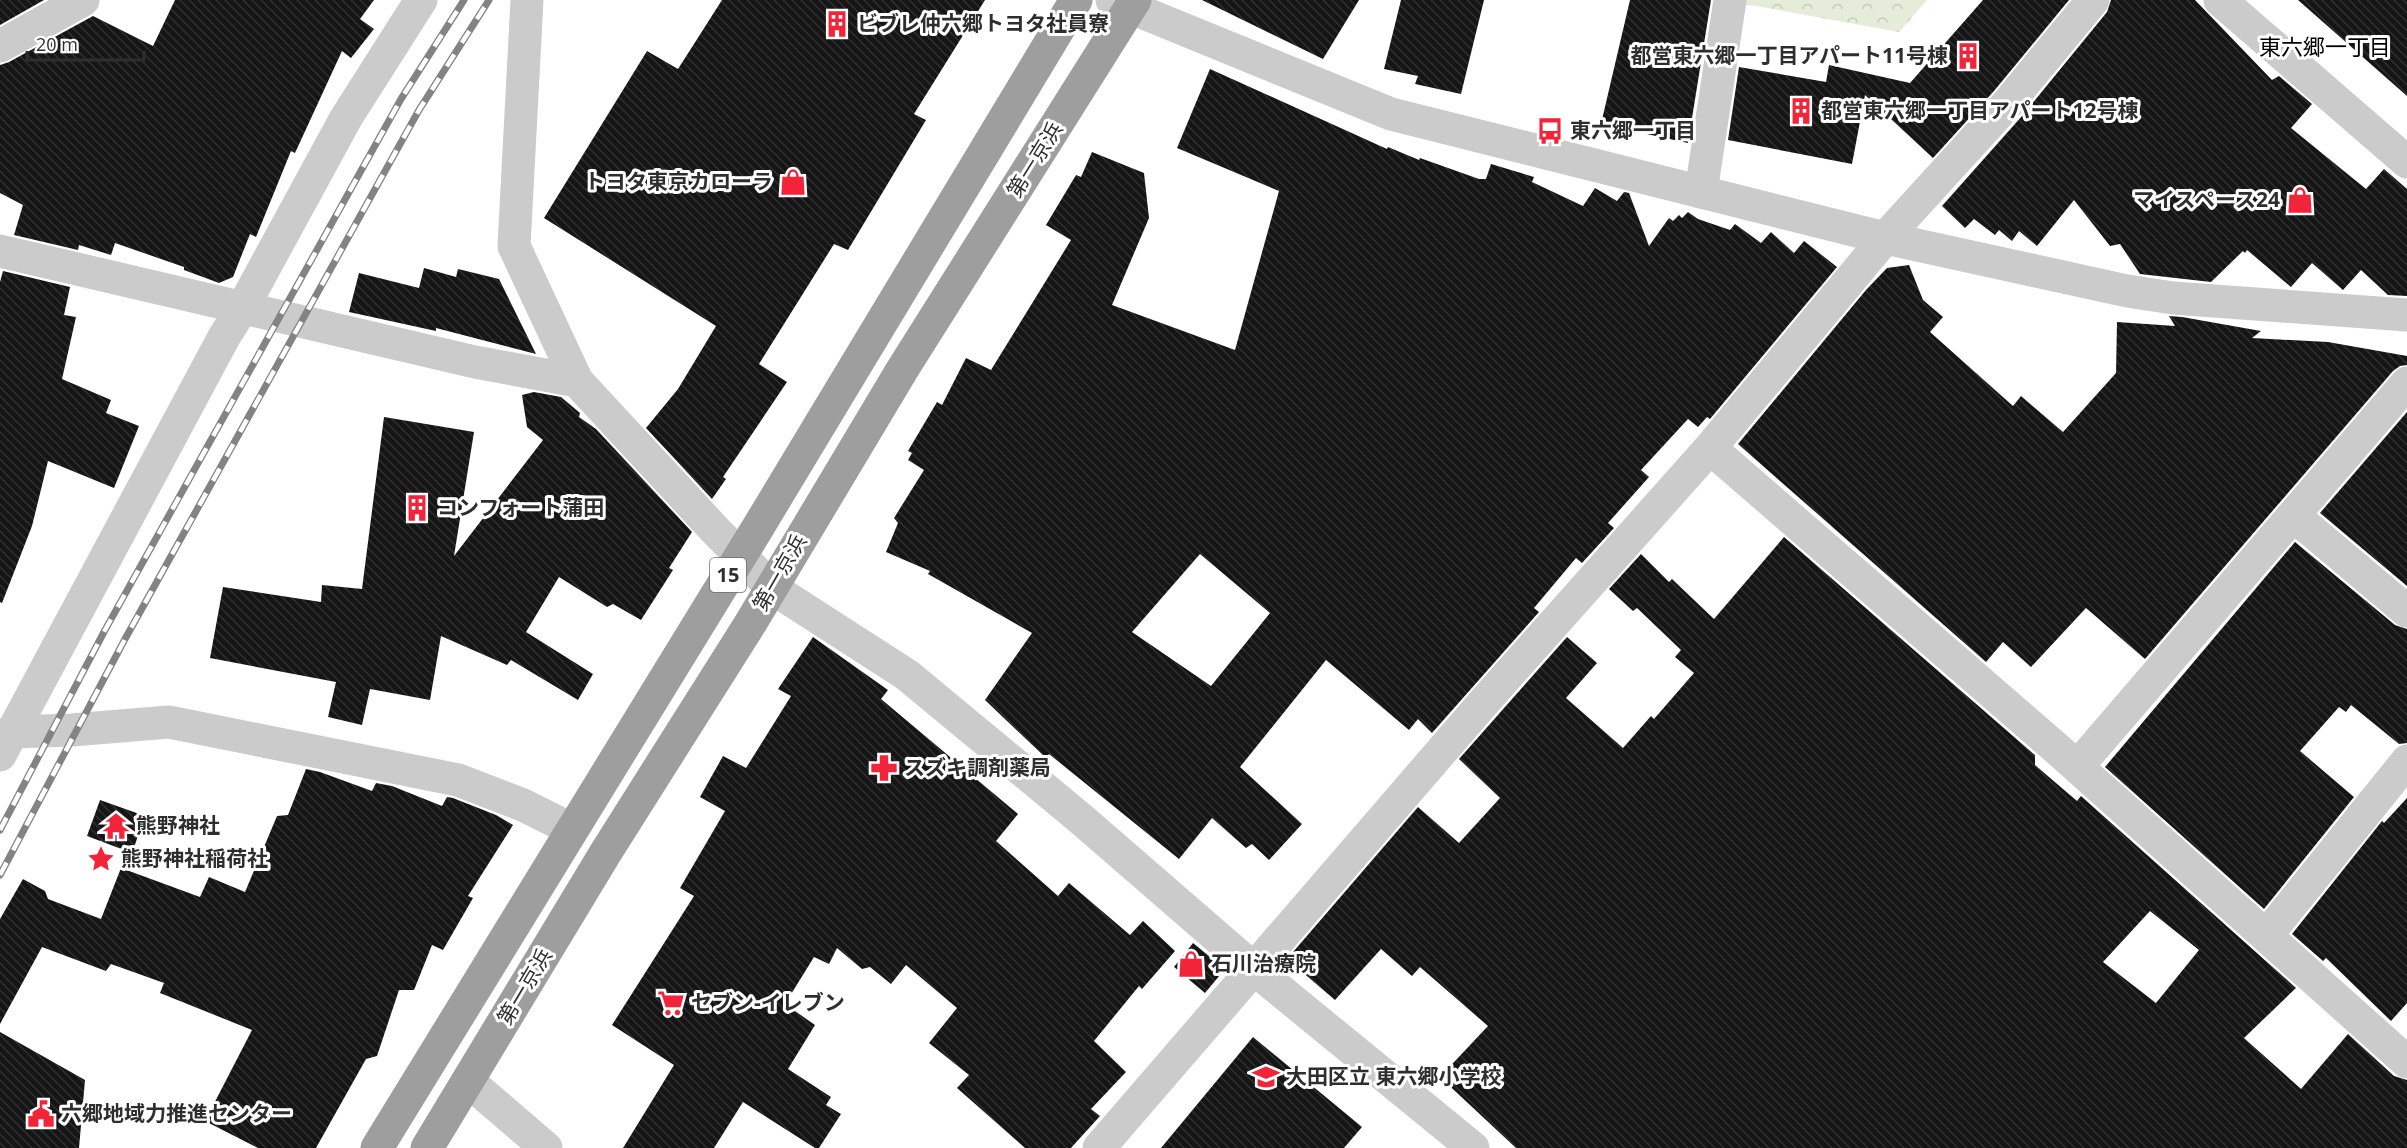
<svg xmlns="http://www.w3.org/2000/svg" width="2407" height="1148" viewBox="0 0 2407 1148" font-family="'Open Sans','Noto Sans JP',sans-serif">
	<defs>
		<pattern id="park-crowns" width="20" height="18" patternUnits="userSpaceOnUse" patternTransform="scale(1.5)"><rect width="20" height="18" fill="#e5ecda"/><path d="M2 6a3 3 0 1 1 6 0M12 15a3 3 0 1 1 6 0" fill="none" stroke="#c5cbbb"/></pattern>
		<pattern id="building-back-hatch" width="6" height="6" patternUnits="userSpaceOnUse" patternTransform="scale(1.5)"><rect width="6" height="6" fill="#151515"/><path d="M-1 5l2 2M0 0l6 6M5-1l2 2" fill="none" stroke="#2f2f2f"/></pattern>
	</defs>
	<rect width="100%" height="100%" fill="#fff"/>
	<path fill="url(#park-crowns)" d="M 1746,0 L 1927,0 L 1899,32 L 1745,4 Z"/>
	<path fill="url(#building-back-hatch)" fill-rule="evenodd" d="M 0,0 L 44,0 L 0,25 Z
		M 175,0 L 374,0 L 360,19 L 374,29 L 351,58 L 342,51 L 295,153 L 291,151 L 256,237 L 250,234 L 233,277 L 219,283 L 184,270 L 184,267 L 115,243 L 111,255 L 79,245 L 78,250 L 14,235 L 23,205 L 0,193 L 0,65 L 9,62 L 93,16 L 153,46 Z
		M 722,0 L 985,0 L 914,114 L 926,120 L 848,250 L 834,244 L 759,364 L 787,382 L 723,477 L 726,479 L 712,499 L 646,428 L 678,389 L 716,326 L 544,218 L 647,51 L 678,69 Z
		M 1202,0 L 1359,0 L 1323,59 Z
		M 1401,0 L 1484,0 L 1461,94 L 1415,84 L 1418,76 L 1384,69 Z
		M 1630,0 L 1711,0 L 1688,143 L 1601,124 Z
		M 1983,0 L 2069,0 L 1994,91 L 1933,158 L 1865,95 L 1852,164 L 1728,140 L 1739,67 L 1826,82 L 1829,65 L 1910,83 Z
		M 2111,0 L 2195,0 L 2272,80 L 2279,76 L 2312,104 L 2291,128 L 2366,189 L 2384,169 L 2407,189 L 2407,296 L 2388,295 L 2361,270 L 2343,290 L 2312,263 L 2291,287 L 2247,250 L 2245,253 L 2243,251 L 2211,282 L 2140,274 L 2120,244 L 2110,246 L 2074,200 L 2037,246 L 2019,231 L 2012,241 L 1999,230 L 1995,235 L 1974,219 L 1965,228 L 1942,206 L 2022,116 L 2107,12 Z
		M 2298,0 L 2407,0 L 2407,96 Z
		M 1210,69 L 1387,149 L 1388,147 L 1419,160 L 1420,158 L 1479,179 L 1486,179 L 1491,164 L 1534,177 L 1532,182 L 1583,206 L 1595,188 L 1617,201 L 1624,192 L 1629,193 L 1649,246 L 1669,218 L 1673,221 L 1679,215 L 1682,218 L 1688,212 L 1698,219 L 1730,230 L 1735,224 L 1761,243 L 1771,232 L 1794,253 L 1804,241 L 1837,267 L 1710,419 L 1707,417 L 1698,427 L 1688,419 L 1641,470 L 1649,477 L 1608,523 L 1614,528 L 1582,563 L 1576,558 L 1534,608 L 1539,612 L 1432,733 L 1418,719 L 1409,730 L 1326,660 L 1240,767 L 1302,824 L 1269,860 L 1252,844 L 1246,848 L 1212,818 L 1179,859 L 1049,754 L 1046,758 L 985,700 L 1032,633 L 928,574 L 930,571 L 886,552 L 898,523 L 894,518 L 924,470 L 908,460 L 912,453 L 908,451 L 937,402 L 942,405 L 966,358 L 991,370 L 1071,240 L 1046,225 L 1076,175 L 1081,177 L 1092,152 L 1144,173 L 1149,218 L 1112,305 L 1235,350 L 1279,191 L 1177,148 ZM 1200,554 L 1270,613 L 1211,686 L 1132,632 Z
		M 1909,265 L 1923,300 L 1943,317 L 1930,332 L 2013,406 L 2021,396 L 2063,432 L 2116,373 L 2117,322 L 2175,326 L 2169,316 L 2182,317 L 2261,331 L 2252,338 L 2328,342 L 2407,356 L 2407,365 L 2400,366 L 2393,371 L 2145,659 L 2086,608 L 2031,667 L 2003,642 L 1986,662 L 1738,444 L 1866,290 L 1887,268 Z
		M 424,268 L 456,277 L 458,269 L 499,279 L 536,354 L 436,328 L 436,331 L 349,312 L 359,273 L 419,288 Z
		M 3,271 L 70,287 L 64,315 L 76,317 L 62,379 L 111,400 L 106,413 L 139,426 L 114,488 L 48,461 L 32,526 L 2,603 L 0,602 L 0,282 Z
		M 534,392 L 561,397 L 580,413 L 579,417 L 596,429 L 692,532 L 669,568 L 673,570 L 641,620 L 613,604 L 607,607 L 559,577 L 526,632 L 593,674 L 578,700 L 511,660 L 507,665 L 441,636 L 430,700 L 370,689 L 362,725 L 328,717 L 336,682 L 210,658 L 223,587 L 321,602 L 322,585 L 362,589 L 384,417 L 474,432 L 454,556 L 543,440 L 527,427 L 522,395 Z
		M 2407,412 L 2407,586 L 2320,513 Z
		M 1784,537 L 2035,755 L 2035,765 L 2077,801 L 2081,796 L 2296,988 L 2244,1038 L 2301,1089 L 2348,1034 L 2394,1076 L 2407,1080 L 2407,1148 L 1516,1148 L 1440,1077 L 1488,1026 L 1420,967 L 1412,976 L 1381,949 L 1335,1000 L 1287,959 L 1418,807 L 1459,843 L 1500,798 L 1459,759 L 1567,637 L 1597,663 L 1566,698 L 1623,748 L 1651,716 L 1654,719 L 1694,673 L 1675,657 L 1681,650 L 1637,608 L 1633,611 L 1609,589 L 1641,554 L 1669,582 L 1672,579 L 1714,619 ZM 2150,911 L 2199,950 L 2156,1003 L 2103,962 Z
		M 2295,542 L 2395,625 L 2407,629 L 2407,743 L 2399,744 L 2351,705 L 2346,712 L 2339,707 L 2300,751 L 2354,797 L 2264,909 L 2105,767 Z
		M 813,637 L 888,690 L 881,699 L 1018,814 L 996,841 L 1058,896 L 1069,883 L 1130,935 L 1143,921 L 1175,951 L 1142,989 L 1139,986 L 1094,1041 L 1126,1072 L 1091,1109 L 1100,1116 L 1071,1148 L 1025,1148 L 957,1088 L 969,1075 L 929,1043 L 957,1008 L 906,965 L 891,984 L 870,967 L 862,969 L 837,948 L 829,964 L 814,957 L 785,1004 L 815,1025 L 788,1069 L 831,1097 L 826,1105 L 841,1114 L 819,1148 L 815,1148 L 743,1102 L 714,1148 L 623,1148 L 674,1065 L 612,1025 L 694,896 L 680,888 L 725,811 L 700,797 L 723,756 L 746,768 L 791,696 L 778,689 Z
		M 306,769 L 320,772 L 372,791 L 376,783 L 392,786 L 442,806 L 447,797 L 453,798 L 496,815 L 513,825 L 468,896 L 473,898 L 443,950 L 432,945 L 414,990 L 399,990 L 377,1056 L 366,1059 L 316,1148 L 258,1148 L 205,1121 L 252,1030 L 160,993 L 164,983 L 111,964 L 106,971 L 42,947 L 0,1024 L 0,919 L 23,879 L 45,891 L 48,899 L 101,919 L 121,868 L 200,897 L 209,877 L 245,892 L 277,816 L 288,815 Z
		M 2407,798 L 2407,1003 L 2391,1021 L 2326,958 L 2323,961 L 2292,934 L 2382,821 L 2384,823 Z
		M 100,800 L 145,816 L 132,853 L 87,836 Z
		M 1193,943 L 1225,969 L 1205,993 L 1174,967 Z
		M 0,1032 L 85,1080 L 79,1148 L 0,1148 Z
		M 1253,1037 L 1362,1127 L 1344,1148 L 1161,1148 Z"/>
	<g fill="none" stroke-linecap="round" stroke-linejoin="round">
		<path stroke="#cbcbcb" stroke-width="33" d="M 527,0 L 514,246 L 577,381 L 715,530 L 772,588 L 907,675 L 1081,819 L 1254,969 L 1473,1148
			M 2220,0 L 2407,162
			M 0,46 L 83,0
			M 1701,192 L 1730,0
			M 0,251 L 475,362 L 577,381
			M 1710,448 L 2056,748 L 2407,1062
			M 2294,516 L 2407,611
			M 0,736 L 12,732 L 72,730 L 169,722 L 458,780 L 523,805 L 571,829
			M 0,755 L 224,337 L 243,307 L 346,118 L 421,0
			M 2077,767 L 2407,383
			M 2266,936 L 2407,761
			M 468,1081 L 546,1148
			M 1099,1148 L 1484,702 L 1710,448 L 1885,238 L 2008,103 L 2093,0"/>
		<path stroke="#cbcbcb" stroke-width="33" d="M 1112,0 L 1391,114 L 1885,238 L 2127,291 L 2173,298 L 2407,315"/>
		<path stroke="#9e9e9e" stroke-width="33" d="M 377,1148 L 757,529 L 1076,0
			M 427,1148 L 606,852 L 750,624 L 902,370 L 1135,0"/>
		<defs>
			<path id="rail" d="M 0,830 L 105,630 L 401,99 L 464,0
				M 0,875 L 125,639 L 419,110 L 489,0"/>
		</defs>
		<use href="#rail" stroke="#838383" stroke-width="7"/>
		<use href="#rail" stroke="#fff" stroke-width="4.5" stroke-dasharray="14" stroke-linecap="butt"/>
	</g>
	<defs>
		<symbol id="building-bare" viewBox="-9 -9 18 18"><path d="M-4-6H4V6H1V3H-1V6H-4ZM-2.5-4.3h1.7v1.8h-1.7ZM.8-4.3h1.7v1.8H.8ZM-2.5-1h1.7V.8h-1.7ZM.8-1h1.7V.8H.8Z" fill="#f1243a" stroke="#fff" stroke-width="2.5" paint-order="stroke"/></symbol>
		<symbol id="bus-bare" viewBox="-9 -9 18 18"><path d="M-5-6H5V4H4V6H2V4H-2V6H-4V4H-5ZM-3.5-4V0h7V-4ZM-3.5 1.2v1.5H-2V1.2ZM2 1.2v1.5H3.5V1.2Z" fill="#f1243a" stroke="#fff" stroke-width="2.5" paint-order="stroke"/></symbol>
		<symbol id="shop-bare" viewBox="-9 -9 18 18"><path d="M-5-2.5h2.3a2.7 3.5 0 0 1 5.4 0H5L5.5 6h-11ZM-1.5-2.5h3a1.5 2.3 0 0 0-3 0Z" fill="#f1243a" stroke="#fff" stroke-width="2.5" paint-order="stroke"/></symbol>
		<symbol id="pharmacy-bare" viewBox="-9 -9 18 18"><path d="M-2-6h4v4h4v4h-4v4h-4v-4h-4v-4h4Z" fill="#f1243a" stroke="#fff" stroke-width="2.5" paint-order="stroke"/></symbol>
		<symbol id="temple-bare" viewBox="-9 -9 18 18"><path d="M0-6L5-2H3V0L6.5 2.5H4V6H1.5V3h-3V6H-4V2.5H-6.5L-3 0V-2H-5Z" fill="#f1243a" stroke="#fff" stroke-width="2.5" paint-order="stroke"/></symbol>
		<symbol id="sight-bare" viewBox="-9 -9 18 18"><path d="M0-6L1.8-2.2L6-1.7L2.9 1.2L3.7 5.4L0 3.3L-3.7 5.4L-2.9 1.2L-6-1.7L-1.8-2.2Z" fill="#f1243a" stroke="#fff" stroke-width="2.5" paint-order="stroke"/></symbol>
		<symbol id="supermarket-bare" viewBox="-9 -9 18 18"><path d="M-6-5.5h2.5l.6 2H6L4.5 2H-2.5L-4.4-4H-6ZM-1.5 3.2a1.3 1.3 0 1 0 .1 0ZM3 3.2a1.3 1.3 0 1 0 .1 0Z" fill="#f1243a" stroke="#fff" stroke-width="2.5" paint-order="stroke"/></symbol>
		<symbol id="school-bare" viewBox="-9 -9 18 18"><path d="M0-5L7-2L0 1L-7-2ZM-4 1L0 2.5L4 1V4Q0 6-4 4Z" fill="#f1243a" stroke="#fff" stroke-width="2.5" paint-order="stroke"/></symbol>
		<symbol id="civic-bare" viewBox="-9 -9 18 18"><path d="M-.6-6.5H3V-4.5H.6V-3L4-1V1h2V6H-6V1h2V-1L-.6-3ZM-1.2 2.5V6h2.4V2.5Z" fill="#f1243a" stroke="#fff" stroke-width="2.5" paint-order="stroke"/></symbol>
	</defs>
	<g fill-rule="evenodd">
		<use href="#building-bare" x="818" y="5" width="38" height="38"/>
		<use href="#building-bare" x="1949" y="37" width="38" height="38"/>
		<use href="#building-bare" x="1782" y="92" width="38" height="38"/>
		<use href="#bus-bare" x="1531" y="112" width="38" height="38"/>
		<use href="#shop-bare" x="774" y="163" width="38" height="38"/>
		<use href="#shop-bare" x="2281" y="181" width="38" height="38"/>
		<use href="#building-bare" x="398" y="489" width="38" height="38"/>
		<use href="#pharmacy-bare" x="865" y="749" width="38" height="38"/>
		<use href="#temple-bare" x="97" y="807" width="38" height="38"/>
		<use href="#sight-bare" x="82" y="840" width="38" height="38"/>
		<use href="#shop-bare" x="1172" y="945" width="38" height="38"/>
		<use href="#supermarket-bare" x="652" y="984" width="38" height="38"/>
		<use href="#school-bare" x="1247" y="1058" width="38" height="38"/>
		<use href="#civic-bare" x="22" y="1095" width="38" height="38"/>
	</g>
	<g text-anchor="middle" stroke-width="6" stroke-linejoin="round" paint-order="stroke">
		<rect fill="#fff" stroke="#6d6d6d" stroke-width="1.5" x="710" y="558" width="36" height="34" rx="4.5"/>
		<g font-size="20" font-weight="bold" fill="#2e2e2e">
			<text x="728" y="582">15</text>
		</g>
		<g font-size="21" font-weight="bold" fill="#2e2e2e" stroke="#fff" text-anchor="start">
			<text x="857" y="31">ビブレ仲六郷トヨタ社員寮</text>
			<text x="1948" y="63" text-anchor="end">都営東六郷一丁目アパート11号棟</text>
			<text x="1821" y="118">都営東六郷一丁目アパート12号棟</text>
			<text x="1570" y="138">東六郷一丁目</text>
			<text x="773" y="189" text-anchor="end">トヨタ東京カローラ</text>
			<text x="2280" y="207" text-anchor="end">マイスペース24</text>
			<text x="437" y="515">コンフォート蒲田</text>
			<text x="904" y="775">スズキ調剤薬局</text>
			<text x="136" y="833">熊野神社</text>
			<text x="121" y="866">熊野神社稲荷社</text>
			<text x="1211" y="971">石川治療院</text>
			<text x="691" y="1010">セブン-イレブン</text>
			<text x="1286" y="1084">大田区立 東六郷小学校</text>
			<text x="61" y="1121">六郷地域力推進センター</text>
		</g>
		<g font-size="21" fill="#2e2e2e" stroke="#fff">
			<text transform="translate(1035 160) rotate(-58)" y="7">第一京浜</text>
			<text transform="translate(780 573) rotate(-60)" y="7">第一京浜</text>
			<text transform="translate(525 987) rotate(-59)" y="7">第一京浜</text>
		</g>
		<g font-size="22" fill="#000" stroke="#fff">
			<text x="2325" y="55">東六郷一丁目</text>
		</g>
	</g>
	<path d="M27 51v9h117v-9" fill="none" stroke="#2e2e2e" stroke-width="3"/>
	<text x="36" y="51" font-size="18" fill="#2e2e2e" stroke="#ffffff" stroke-width="4.5" paint-order="stroke">20 m</text>
</svg>
